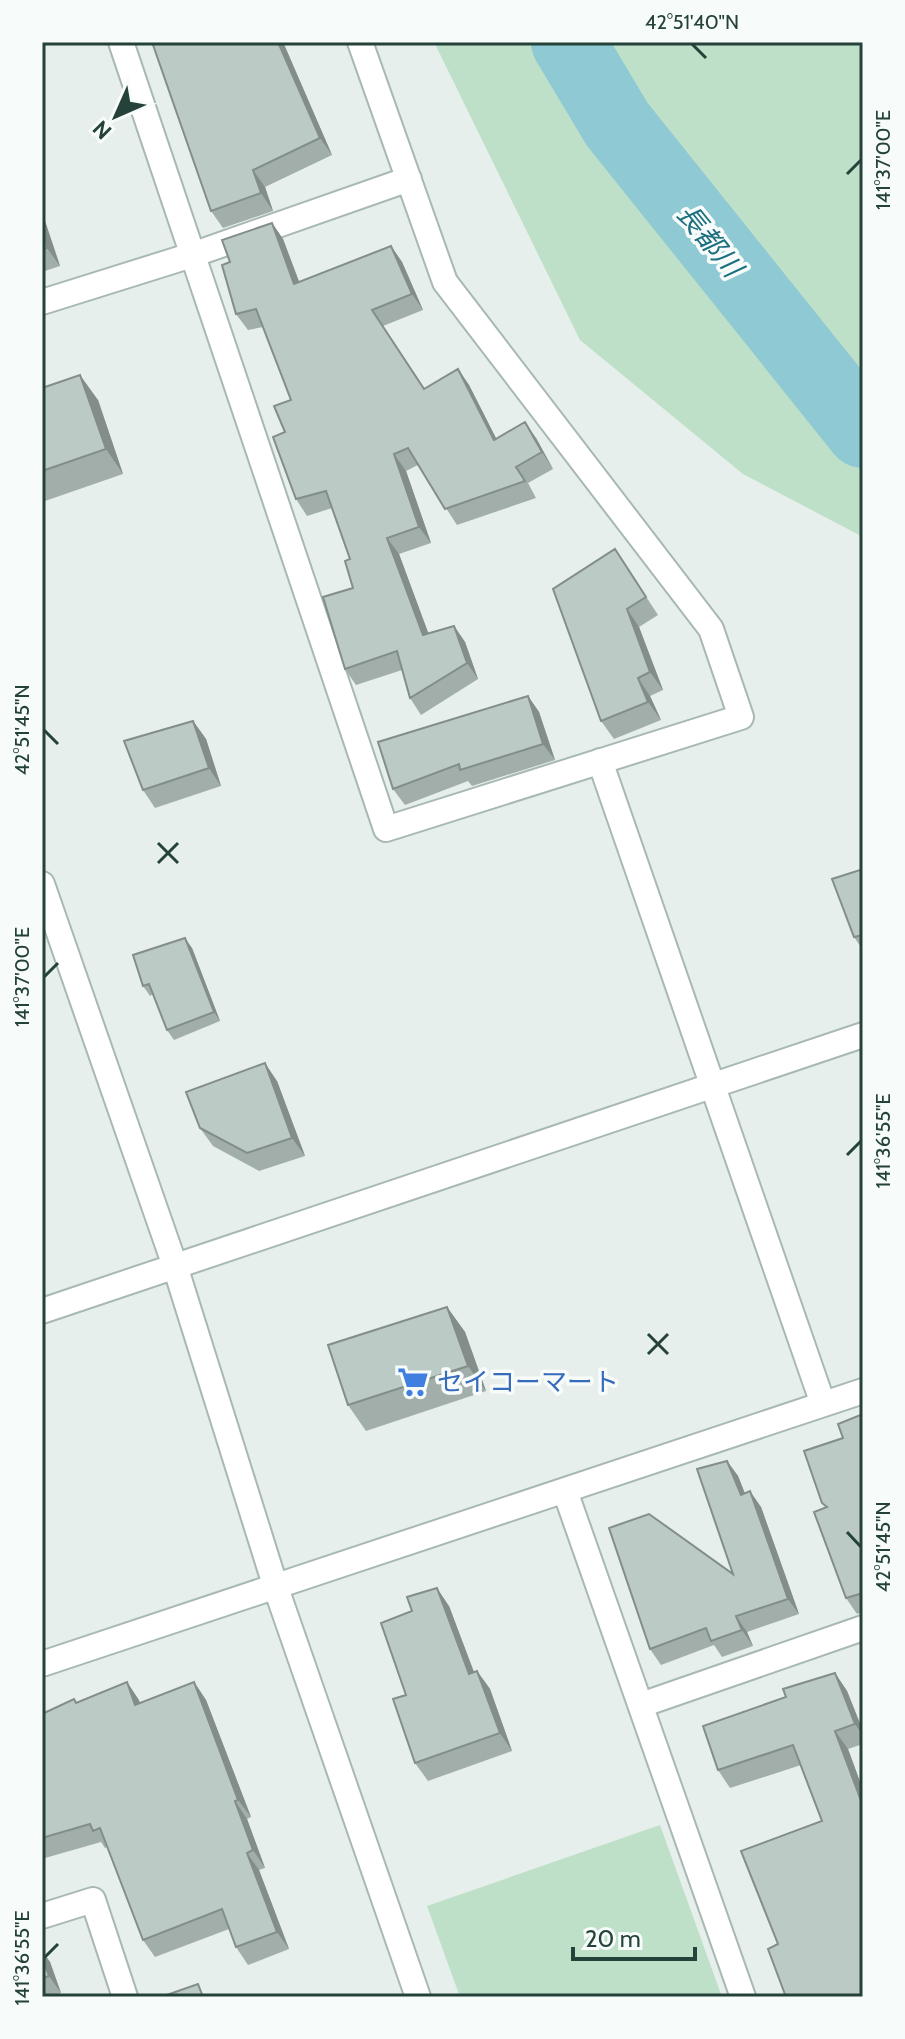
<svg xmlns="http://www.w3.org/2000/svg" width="905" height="2039" viewBox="0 0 905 2039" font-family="Cabin,'Noto Sans JP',sans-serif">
	<rect width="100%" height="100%" fill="#e6efeb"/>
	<path fill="#bfe0c8" d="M 434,42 L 863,42 L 863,537 L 743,474 L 580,340 Z
		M 660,1825 L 722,1997 L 460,1997 L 427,1906 Z"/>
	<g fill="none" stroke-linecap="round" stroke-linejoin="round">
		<path stroke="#8ec9d4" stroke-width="74" d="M 568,42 L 617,124 L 863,431"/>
		<defs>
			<path id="minor" d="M 121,42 L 386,829 L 741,717 L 711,629 L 445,282 L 360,42
				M 42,302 L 192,255 L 409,179
				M 600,761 L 823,1404
				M 42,884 L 175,1266 L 276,1588 L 418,1997
				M 42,1311 L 863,1035
				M 565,1491 L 743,1997
				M 42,1664 L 863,1391
				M 641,1705 L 863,1628
				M 42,1916 L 93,1900 L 125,1997"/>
		</defs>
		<use href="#minor" stroke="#a8b8b2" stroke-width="28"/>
		<use href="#minor" stroke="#fff" stroke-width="24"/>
	</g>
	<path fill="#a1aea9" d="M 152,42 L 283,42 L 332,155 L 265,187 L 273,211 L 223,228 L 211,211 Z
		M 42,212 L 60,266 L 42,272 Z
		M 272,223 L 283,239 L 299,282 L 391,246 L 402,262 L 423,310 L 383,326 L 425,389 L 458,369 L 469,385 L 496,438 L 536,438 L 553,469 L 528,483 L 536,498 L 457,525 L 418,465 L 406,471 L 431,543 L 399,554 L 428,633 L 454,626 L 465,642 L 478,679 L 421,715 L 410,698 L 402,670 L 356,685 L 345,669 L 353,588 L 350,559 L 332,508 L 307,516 L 296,499 L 285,432 L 291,400 L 263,327 L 248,330 L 236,314 L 230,262 Z
		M 42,388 L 98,400 L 123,474 L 42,502 Z
		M 615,549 L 658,615 L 639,627 L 663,690 L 650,696 L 661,720 L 614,739 L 601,721 Z
		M 528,696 L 539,712 L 555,760 L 472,786 L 468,781 L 405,805 L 393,789 Z
		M 193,721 L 206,739 L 221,786 L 155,808 L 143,790 Z
		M 863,869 L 863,950 L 854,937 Z
		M 192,948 L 220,1021 L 174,1040 L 167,1030 L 153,994 L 150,996 L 143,986 Z
		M 277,1081 L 305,1156 L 259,1171 L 213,1146 L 200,1128 Z
		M 447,1307 L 465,1332 L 486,1391 L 366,1431 L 348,1405 Z
		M 863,1414 L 863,1612 L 857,1614 L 846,1598 L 825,1507 L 822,1503 L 843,1438 Z
		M 727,1461 L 738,1476 L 745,1494 L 761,1507 L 799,1614 L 747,1632 L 753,1646 L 722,1657 L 714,1645 L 661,1665 L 650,1649 L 733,1574 Z
		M 449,1606 L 474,1672 L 477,1671 L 490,1689 L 512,1751 L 428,1781 L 415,1763 L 406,1695 Z
		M 835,1673 L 847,1691 L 863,1731 L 863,1744 L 848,1749 L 863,1790 L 863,1997 L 786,1997 L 768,1949 L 778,1944 L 741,1851 L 822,1821 L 801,1765 L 730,1788 L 718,1770 L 703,1726 L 786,1697 L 783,1689 Z
		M 127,1682 L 140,1703 L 194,1682 L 206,1700 L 251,1817 L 247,1819 L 265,1868 L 259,1870 L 289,1949 L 248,1965 L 236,1947 L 229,1929 L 155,1957 L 143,1940 L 107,1847 L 105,1848 L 101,1842 L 45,1858 L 42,1853 L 42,1714 L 77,1703 Z
		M 42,1951 L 50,1962 L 61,1993 L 52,1997 L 42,1997 Z"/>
	<path fill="#838d89" d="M 278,42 L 283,42 L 332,155 L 320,138 Z
		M 253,170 L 265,187 L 273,211 L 261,193 Z
		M 42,212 L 60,266 L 47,248 L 42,232 Z
		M 272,223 L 283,239 L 306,300 L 294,284 Z
		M 391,246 L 402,262 L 423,310 L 412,294 Z
		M 458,369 L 469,385 L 505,456 L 494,440 Z
		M 80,375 L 98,400 L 123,474 L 106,449 Z
		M 525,422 L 536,438 L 553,469 L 542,452 Z
		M 394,454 L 406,471 L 431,543 L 419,527 Z
		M 387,538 L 399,554 L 435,651 L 423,635 Z
		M 627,609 L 639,627 L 663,690 L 650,672 Z
		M 454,626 L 465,642 L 478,679 L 467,663 Z
		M 638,678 L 650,696 L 661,720 L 648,702 Z
		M 528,696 L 539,712 L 555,760 L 543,744 Z
		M 193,721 L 206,739 L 221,786 L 209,768 Z
		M 185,938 L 192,948 L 220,1021 L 214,1012 Z
		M 265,1063 L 277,1081 L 305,1156 L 292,1138 Z
		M 447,1307 L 465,1332 L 486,1391 L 468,1366 Z
		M 727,1461 L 738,1476 L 752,1511 L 741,1495 Z
		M 750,1491 L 761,1507 L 799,1614 L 788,1599 Z
		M 437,1588 L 449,1606 L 481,1691 L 469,1674 Z
		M 736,1616 L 747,1632 L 753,1646 L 742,1630 Z
		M 477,1671 L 490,1689 L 512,1751 L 500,1733 Z
		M 835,1673 L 847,1691 L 863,1731 L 863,1736 L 855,1724 Z
		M 127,1682 L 139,1700 L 147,1723 L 135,1705 Z
		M 194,1682 L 206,1700 L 251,1817 L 238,1800 Z
		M 835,1731 L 848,1749 L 863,1790 L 863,1806 Z
		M 235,1801 L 247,1819 L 265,1868 L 253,1850 Z
		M 247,1853 L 259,1870 L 289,1949 L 277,1932 Z
		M 42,1951 L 50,1962 L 61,1993 L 49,1976 L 42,1957 Z"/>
	<path fill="#bbcac4" stroke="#838d89" stroke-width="2" d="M 152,42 L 278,42 L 320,138 L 253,170 L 261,193 L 211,211 Z
		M 272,223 L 294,284 L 391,246 L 412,294 L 372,310 L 424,389 L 458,369 L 494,440 L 525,422 L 542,452 L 516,467 L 525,481 L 445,509 L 408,448 L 394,454 L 419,527 L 387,538 L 423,635 L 454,626 L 467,663 L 410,698 L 397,651 L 345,669 L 323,597 L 353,588 L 345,561 L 350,559 L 326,491 L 296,499 L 273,437 L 285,432 L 274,406 L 291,400 L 256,309 L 236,314 L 222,265 L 230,262 L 222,240 Z
		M 42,232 L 47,248 L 42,249 Z
		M 80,375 L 106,449 L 42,471 L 42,388 Z
		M 615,549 L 646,597 L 627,609 L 650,672 L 638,678 L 648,702 L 601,721 L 553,589 Z
		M 528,696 L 543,744 L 460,770 L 459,764 L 393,789 L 378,742 Z
		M 193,721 L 209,768 L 143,790 L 124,741 Z
		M 863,869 L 863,935 L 854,937 L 832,879 Z
		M 185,938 L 214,1012 L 167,1030 L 149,984 L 143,986 L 133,955 Z
		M 265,1063 L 292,1138 L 247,1153 L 200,1128 L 186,1092 Z
		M 447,1307 L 468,1366 L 348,1405 L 328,1345 Z
		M 863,1414 L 863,1593 L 846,1598 L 814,1512 L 827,1507 L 822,1503 L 804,1451 L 843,1438 L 838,1424 Z
		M 727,1461 L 741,1495 L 750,1491 L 788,1599 L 736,1616 L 742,1630 L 711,1641 L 706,1628 L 650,1649 L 609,1528 L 649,1514 L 733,1574 L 697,1469 Z
		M 437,1588 L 469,1674 L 477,1671 L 500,1733 L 415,1763 L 393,1699 L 406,1695 L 381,1623 L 412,1611 L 407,1597 Z
		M 835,1673 L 855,1724 L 835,1731 L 863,1806 L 863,1997 L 786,1997 L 768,1949 L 778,1944 L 741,1851 L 822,1821 L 793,1745 L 718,1770 L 703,1726 L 786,1697 L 783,1689 Z
		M 127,1682 L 135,1705 L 194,1682 L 238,1800 L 235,1801 L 253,1850 L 247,1853 L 277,1932 L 236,1947 L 222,1909 L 143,1940 L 100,1828 L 93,1831 L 90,1824 L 42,1838 L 42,1714 L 74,1699 L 76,1703 Z
		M 42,1957 L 49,1976 L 42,1978 Z
		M 198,1984 L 203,1997 L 161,1997 Z"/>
	<path fill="none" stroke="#24423a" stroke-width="3" d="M 692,44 L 706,58M 847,174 L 861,160M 44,730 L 58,744M 158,843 L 178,863M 158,863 L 178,843M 44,977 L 58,963M 847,1155 L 861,1141M 648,1334 L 668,1354M 648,1354 L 668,1334M 847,1532 L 861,1547M 44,1958 L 58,1944"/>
	<defs>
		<symbol id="supermarket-bare" viewBox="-9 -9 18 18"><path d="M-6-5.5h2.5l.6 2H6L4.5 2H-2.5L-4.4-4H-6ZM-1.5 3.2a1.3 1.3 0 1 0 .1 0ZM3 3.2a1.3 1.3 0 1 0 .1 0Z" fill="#3f7fe0" stroke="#f7fbf9" stroke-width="2.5" paint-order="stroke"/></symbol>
	</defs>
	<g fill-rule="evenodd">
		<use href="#supermarket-bare" x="391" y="1360" width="44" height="44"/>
	</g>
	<g text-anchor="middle" stroke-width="7" stroke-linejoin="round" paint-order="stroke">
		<g font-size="26" fill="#366cbe" stroke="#f7fbf9" text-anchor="start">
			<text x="437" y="1391">セイコーマート</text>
		</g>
		<g font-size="28" font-style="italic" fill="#1c6f80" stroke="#f7fbf9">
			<text transform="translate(710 240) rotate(51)" y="10">長都川</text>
		</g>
	</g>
	<rect width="905" height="2039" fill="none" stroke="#f7fbf9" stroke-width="88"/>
	<g transform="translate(116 116) rotate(225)" stroke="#f7fbf9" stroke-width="6" paint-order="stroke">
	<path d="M0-6L14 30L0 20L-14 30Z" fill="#24423a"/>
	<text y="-12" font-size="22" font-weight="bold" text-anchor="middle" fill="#24423a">N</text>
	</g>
	<path d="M573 1947v12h122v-12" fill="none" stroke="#24423a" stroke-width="4"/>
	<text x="585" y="1947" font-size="24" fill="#24423a" stroke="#f7fbf9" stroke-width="6" paint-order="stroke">20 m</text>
	<rect x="44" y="44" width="817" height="1951" fill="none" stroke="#24423a" stroke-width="3"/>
	<g font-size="20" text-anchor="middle" fill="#24423a">
		<text x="692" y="29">42°51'40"N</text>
		<text transform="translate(883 160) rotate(-90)" y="7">141°37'00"E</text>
		<text transform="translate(22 730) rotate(-90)" y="7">42°51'45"N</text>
		<text transform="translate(22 977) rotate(-90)" y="7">141°37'00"E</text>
		<text transform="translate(883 1141) rotate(-90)" y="7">141°36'55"E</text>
		<text transform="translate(883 1547) rotate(-90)" y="7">42°51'45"N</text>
		<text transform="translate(22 1958) rotate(-90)" y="7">141°36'55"E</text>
	</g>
</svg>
